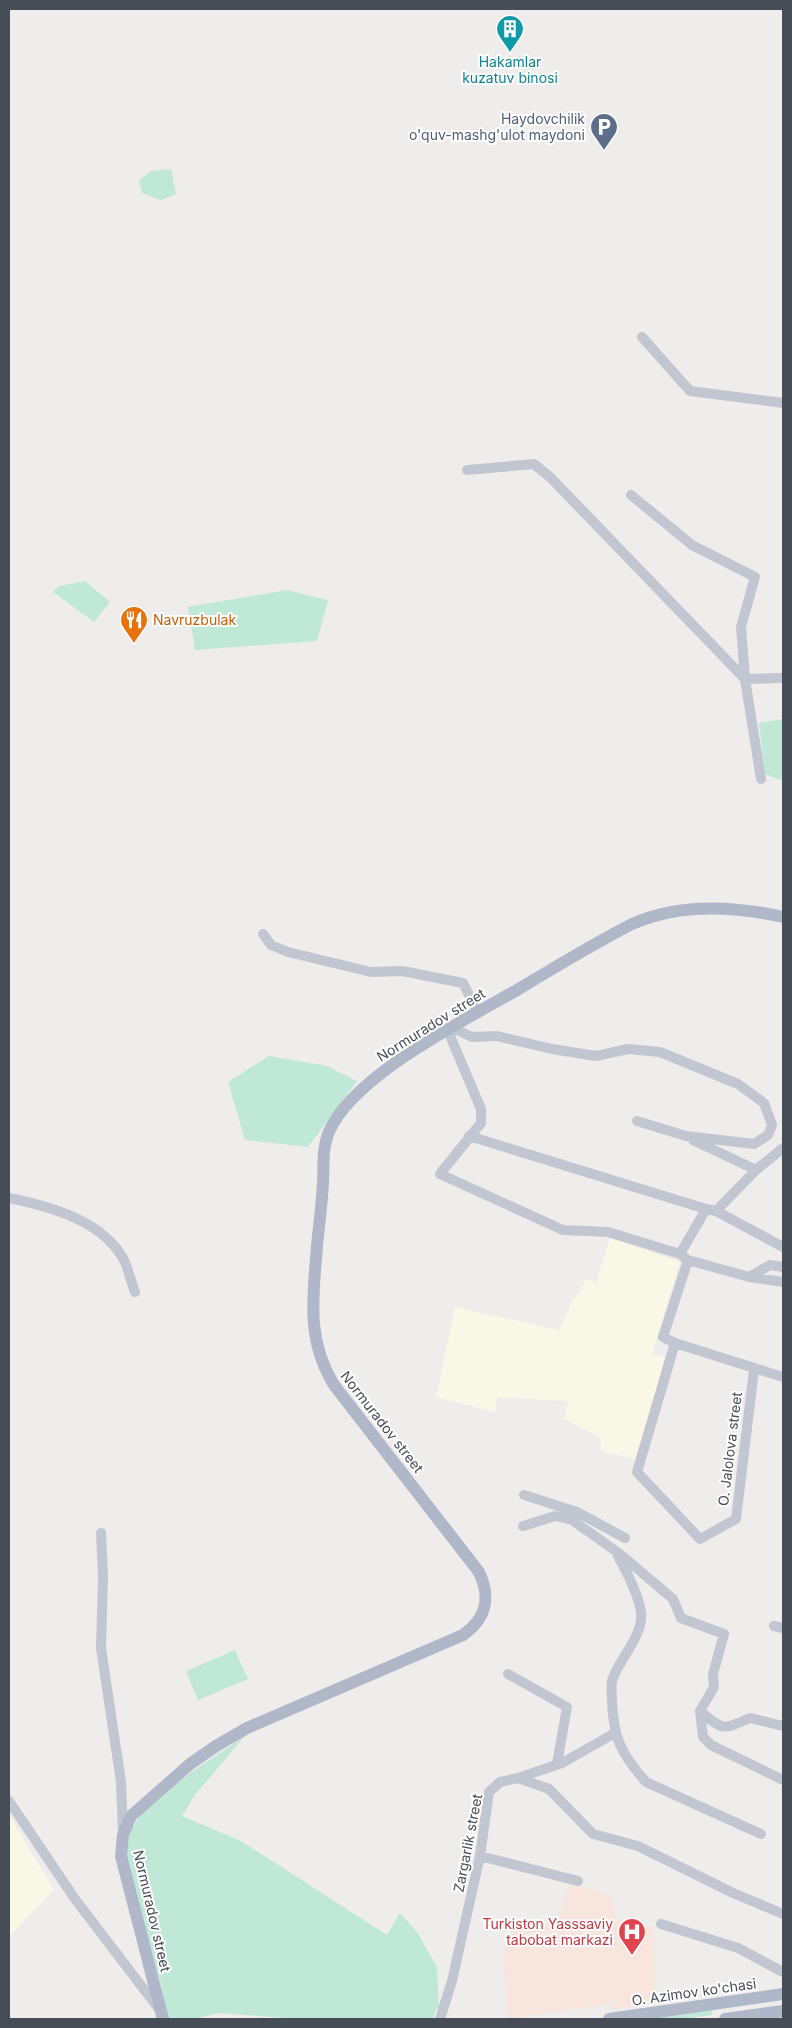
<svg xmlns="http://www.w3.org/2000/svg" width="792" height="2028" viewBox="0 0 792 2028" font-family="Inter,sans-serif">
	<rect width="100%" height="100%" fill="#efedec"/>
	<path fill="#f9f7e6" d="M 610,1238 L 680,1262 L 652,1354 L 665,1357 L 637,1459 L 601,1451 L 600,1437 L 564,1419 L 568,1401 L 497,1397 L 495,1412 L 436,1397 L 455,1307 L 559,1330 L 571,1304 L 587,1279 L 596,1283 Z
		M 9,1815 L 54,1890 L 9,1937 Z"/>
	<path fill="#f7e5de" d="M 569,1884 L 612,1896 L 616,1920 L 654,1926 L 655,2004 L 613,2009 L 612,2003 L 509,2019 L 503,1951 L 517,1920 L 557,1926 Z"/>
	<path fill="#bfe8d6" d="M 171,169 L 176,194 L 161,200 L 142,193 L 139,180 L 151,171 Z
		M 85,581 L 110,602 L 94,622 L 53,592 L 59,586 Z
		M 287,590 L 328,600 L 317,641 L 195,650 L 188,607 Z
		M 783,719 L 783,781 L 765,774 L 759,723 Z
		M 269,1056 L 327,1066 L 357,1081 L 308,1147 L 245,1140 L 228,1082 Z
		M 235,1650 L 248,1679 L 198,1700 L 186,1671 Z
		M 245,1736 L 194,1796 L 182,1816 L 241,1841 L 387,1935 L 400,1913 L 417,1932 L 437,1967 L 439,2008 L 436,2009 L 433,2019 L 300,2019 L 218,2013 L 194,2019 L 169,2019 L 163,2004 L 162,1988 L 125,1861 L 129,1833 L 140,1816 L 187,1775 Z
		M 711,2007 L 712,2015 L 681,2019 L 633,2019 Z"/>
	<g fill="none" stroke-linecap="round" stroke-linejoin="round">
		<path stroke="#c1c6d0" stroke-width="10" d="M 642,337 L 690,391 L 783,403
			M 467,470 L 534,464 L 550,477 L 745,679 L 761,779
			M 631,495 L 692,545 L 755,577 L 741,627 L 745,679 L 783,678
			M 263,934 L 271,945 L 288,952 L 371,972 L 402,971 L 463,983 L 478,1013
			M 453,1028 L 472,1037 L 497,1036 L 552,1049 L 596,1056 L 628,1049 L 660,1052 L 738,1084 L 764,1103 L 772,1125 L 768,1135 L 754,1144 L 686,1136 L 637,1121
			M 448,1031 L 481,1109 L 481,1123 L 440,1174 L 563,1230 L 608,1232 L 680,1254
			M 469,1136 L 706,1209
			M 693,1140 L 756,1170
			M 9,1198 C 49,1206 105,1221 125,1262 C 129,1272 131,1282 135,1292
			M 716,1211 L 783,1247
			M 685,1258 L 680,1254 L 706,1209 L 716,1211 L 756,1170 L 783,1148
			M 749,1277 L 770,1265 L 783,1267
			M 675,1343 L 783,1377
			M 754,1370 L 736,1519 L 700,1539 L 637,1472 L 675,1343 L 663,1337 L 688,1260 L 749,1277 L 783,1282
			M 524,1495 L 577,1512 L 625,1538
			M 523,1526 L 555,1516 L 572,1520 L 620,1554 L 673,1599 L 681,1618 L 724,1634 L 713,1674 L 714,1687 L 700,1711 L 703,1737 L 711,1745 L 783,1780
			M 101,1533 L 103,1576 L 101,1648 L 121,1782 L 123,1834
			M 618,1556 C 627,1573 638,1593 641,1612 C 644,1634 620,1659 613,1678 C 610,1684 612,1694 612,1700 C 613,1737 621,1754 646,1782 L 761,1834
			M 774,1626 L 783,1628
			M 508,1674 L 567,1707 L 557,1764
			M 700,1711 C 724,1731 722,1730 750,1718 L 783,1726
			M 518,1778 L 562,1763 L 615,1733
			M 9,1801 L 75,1899 L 159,2009
			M 480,1856 L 578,1881
			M 661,1924 L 738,1948 L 783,1972
			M 440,2019 L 452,1981 L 480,1856 L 489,1792 L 500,1782 L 518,1778 L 549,1789 L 593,1834 L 638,1846 L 733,1893 L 783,1914"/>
		<path stroke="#afb7c8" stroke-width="12" d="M 163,2019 L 121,1856 L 123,1835 L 131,1816 L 190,1764 L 216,1746 L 247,1728 L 463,1635 C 487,1618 491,1598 479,1572 L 334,1385 C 306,1339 313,1298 317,1246 C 319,1225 322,1204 323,1182 C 324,1165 322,1151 328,1134 C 350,1077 465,1020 517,990 C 555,967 593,944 632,924 C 679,903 734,906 783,917
			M 609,2019 L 783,1994
			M 725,2019 L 783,2011"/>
	</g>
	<defs>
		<symbol id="building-pin" viewBox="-11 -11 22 30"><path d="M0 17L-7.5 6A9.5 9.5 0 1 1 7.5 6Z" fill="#0f9aa8" stroke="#fff"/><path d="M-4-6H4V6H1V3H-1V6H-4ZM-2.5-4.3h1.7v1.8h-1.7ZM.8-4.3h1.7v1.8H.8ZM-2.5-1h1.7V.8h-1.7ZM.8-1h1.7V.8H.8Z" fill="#fff"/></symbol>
		<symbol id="parking-pin" viewBox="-11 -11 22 30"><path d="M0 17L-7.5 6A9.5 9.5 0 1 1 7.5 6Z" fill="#5c6f8a" stroke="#fff"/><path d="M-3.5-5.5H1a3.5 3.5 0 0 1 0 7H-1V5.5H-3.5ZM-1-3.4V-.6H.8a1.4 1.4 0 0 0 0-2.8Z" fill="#fff"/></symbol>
		<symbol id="restaurant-pin" viewBox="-11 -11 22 30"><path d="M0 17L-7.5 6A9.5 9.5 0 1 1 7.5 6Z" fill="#e8710a" stroke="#fff"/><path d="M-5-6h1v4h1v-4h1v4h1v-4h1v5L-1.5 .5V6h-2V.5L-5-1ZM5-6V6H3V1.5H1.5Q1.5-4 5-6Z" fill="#fff"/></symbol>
		<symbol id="hospital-pin" viewBox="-11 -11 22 30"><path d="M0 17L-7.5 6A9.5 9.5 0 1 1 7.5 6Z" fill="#e0444e" stroke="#fff"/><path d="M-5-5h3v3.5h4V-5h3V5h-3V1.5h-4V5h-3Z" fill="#fff"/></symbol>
	</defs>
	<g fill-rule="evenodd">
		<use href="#building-pin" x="494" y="13" width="32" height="43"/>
		<use href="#parking-pin" x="588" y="111" width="32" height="43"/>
		<use href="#restaurant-pin" x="118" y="604" width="32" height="43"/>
		<use href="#hospital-pin" x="616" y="1916" width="32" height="43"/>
	</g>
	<g text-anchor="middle" stroke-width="4" stroke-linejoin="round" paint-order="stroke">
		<g font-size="14" fill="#0d838f" stroke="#fff">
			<text x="510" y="67">Hakamlar<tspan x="510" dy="16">kuzatuv binosi</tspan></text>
		</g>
		<g font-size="14" fill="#4e5e75" stroke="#fff" text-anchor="end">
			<text x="585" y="124">Haydovchilik<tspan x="585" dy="16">o'quv-mashg'ulot maydoni</tspan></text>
		</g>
		<g font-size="14" fill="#c56008" stroke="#fff" text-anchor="start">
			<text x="153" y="625">Navruzbulak</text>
		</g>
		<g font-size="14" fill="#474d57" stroke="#fff">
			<text transform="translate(431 1025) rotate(-32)" y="5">Normuradov street</text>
			<text transform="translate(382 1422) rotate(52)" y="5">Normuradov street</text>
			<text transform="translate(730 1449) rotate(-83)" y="5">O. Jalolova street</text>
			<text transform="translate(468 1843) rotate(-79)" y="5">Zargarlik street</text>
			<text transform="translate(152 1911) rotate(77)" y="5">Normuradov street</text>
			<text transform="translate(694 1992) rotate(-8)" y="5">O. Azimov ko'chasi</text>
		</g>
		<g font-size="14" fill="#be3a42" stroke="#fff" text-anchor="end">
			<text x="613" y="1929">Turkiston Yasssaviy<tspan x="613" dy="16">tabobat markazi</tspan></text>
		</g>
	</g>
	<rect width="792" height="2028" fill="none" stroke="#474d57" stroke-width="20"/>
</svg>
